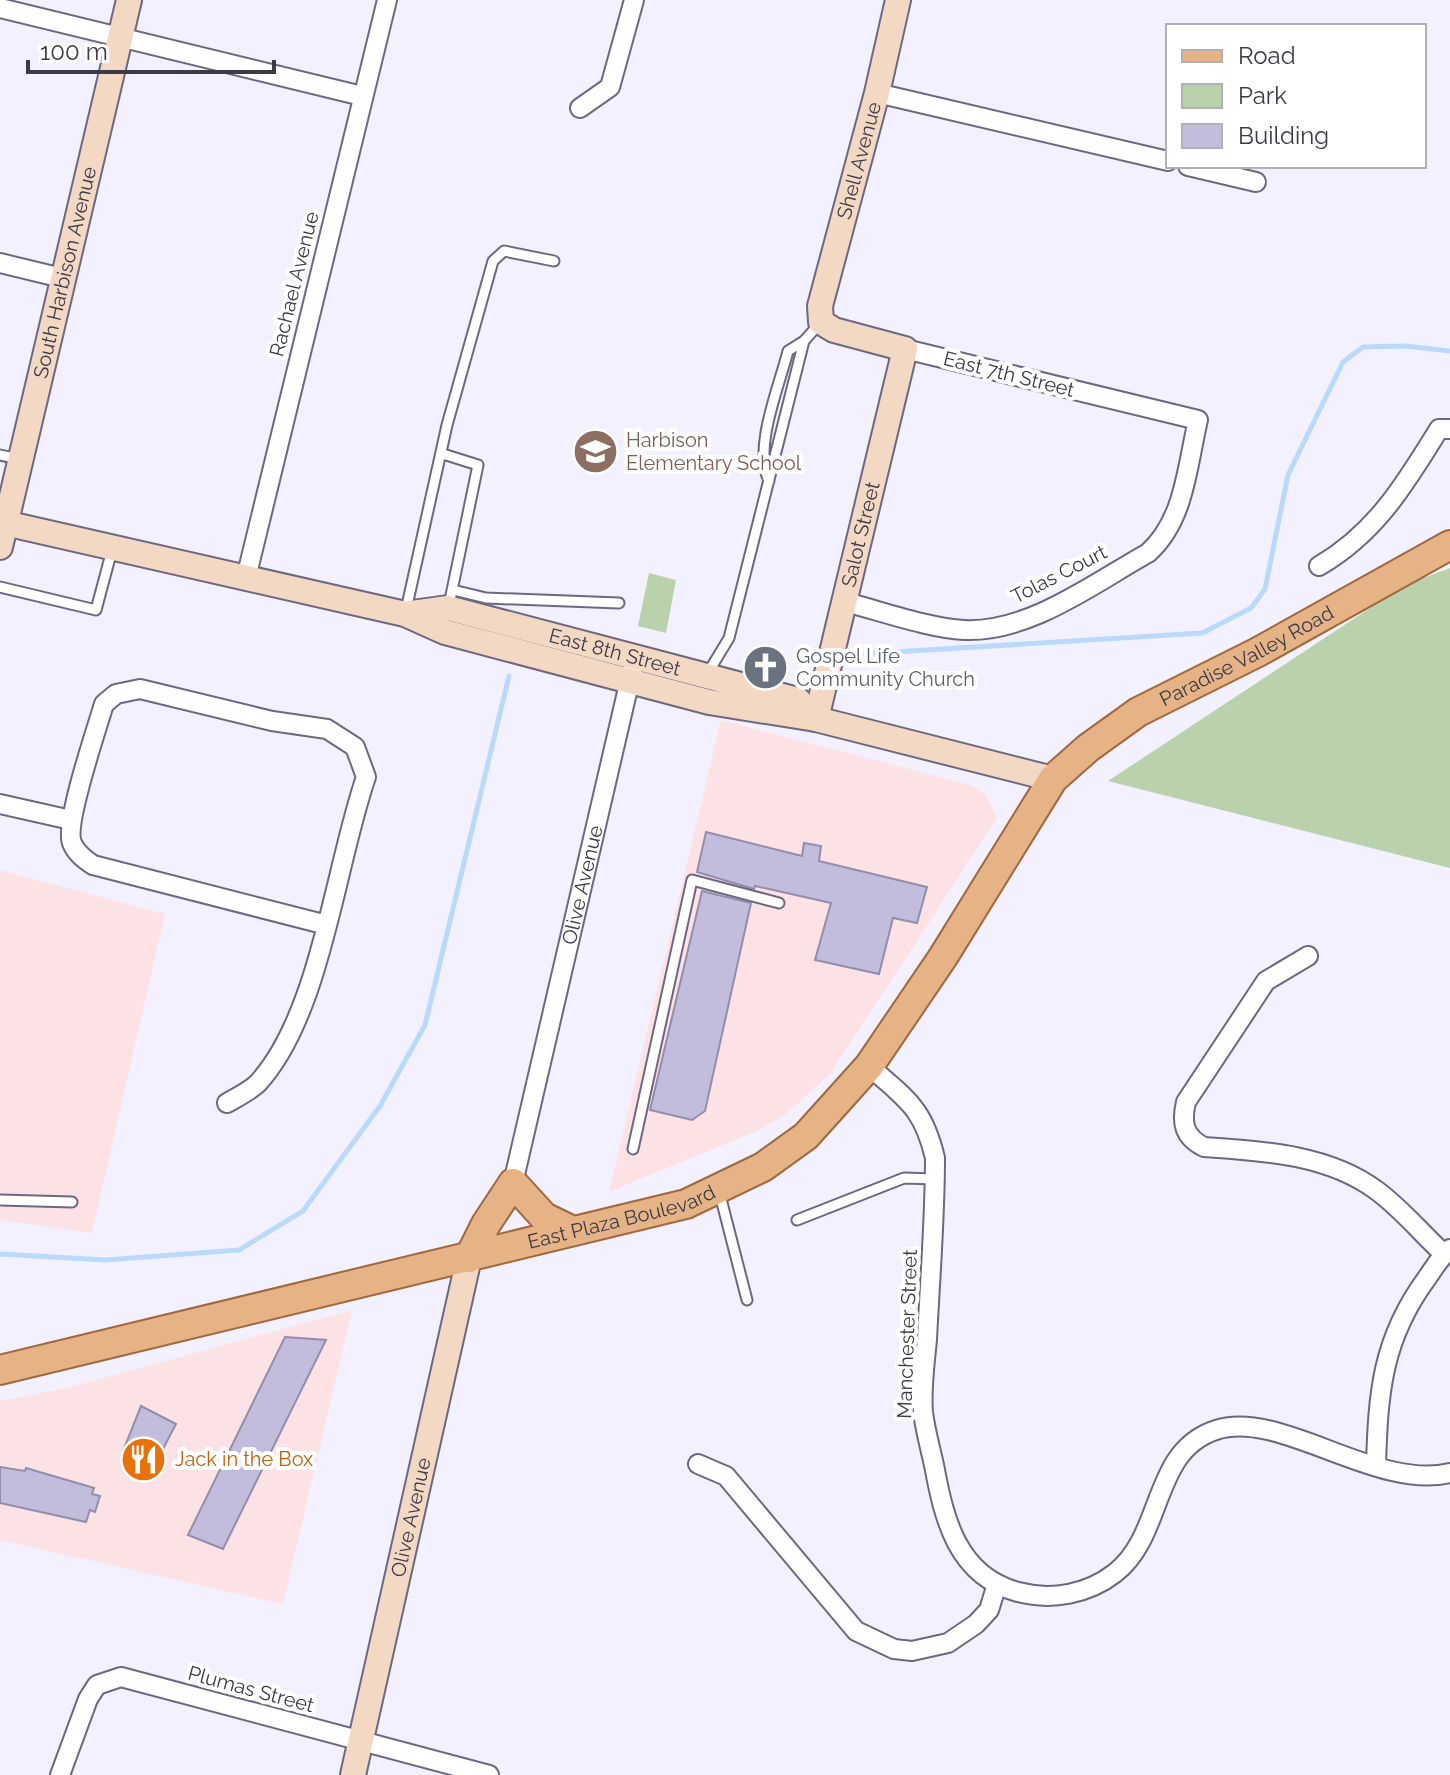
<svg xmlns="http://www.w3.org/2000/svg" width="1450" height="1775" viewBox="0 0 1450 1775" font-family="Raleway,sans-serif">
	<rect width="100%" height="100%" fill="#f3f1ff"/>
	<path fill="#fde2e5" d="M 721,720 L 971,785 L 986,794 L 997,818 L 831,1073 L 785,1115 L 759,1130 L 609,1192 Z
		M 0,870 L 165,914 L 92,1233 L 0,1220 Z
		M 352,1310 L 283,1604 L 0,1540 L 0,1401 L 70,1387 Z"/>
	<path fill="#b9d2ab" d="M 1450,568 L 1450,868 L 1108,781 L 1405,585 Z
		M 649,573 L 676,580 L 666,633 L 638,626 Z"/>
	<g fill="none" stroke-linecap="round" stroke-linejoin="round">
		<path stroke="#b9dafb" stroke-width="5" d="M 846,655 L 1202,633 L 1251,608 L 1265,589 L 1288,475 L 1343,362 L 1363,347 L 1406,346 L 1450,351
			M 0,1254 L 105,1260 L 239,1250 L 303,1211 L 380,1106 L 425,1025 L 509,676"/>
	</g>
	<path fill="#c2bcdd" stroke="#938dac" stroke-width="2" d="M 706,832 L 802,856 L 804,843 L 821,846 L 819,861 L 927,887 L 917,923 L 893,918 L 879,974 L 815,960 L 831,903 L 755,886 L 754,889 L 697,872 Z
		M 702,891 L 751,903 L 705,1111 L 692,1120 L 650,1110 Z
		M 285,1337 L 326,1340 L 223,1549 L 188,1535 Z
		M 141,1406 L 176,1424 L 153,1468 L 123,1451 Z
		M 0,1467 L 25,1471 L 26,1468 L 94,1488 L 92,1494 L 100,1496 L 95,1512 L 90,1510 L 86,1522 L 0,1503 Z"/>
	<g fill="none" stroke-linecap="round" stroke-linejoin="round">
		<defs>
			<path id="lane" d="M 443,454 L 478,465 L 449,605
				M 0,455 L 18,459
				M 769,481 C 753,448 779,387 788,351 L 804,341
				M 0,587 L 96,610 L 112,550
				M 453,590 L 486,598 L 619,603
				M 406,610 L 447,425 L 493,261 L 504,251 L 554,261
				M 706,676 L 729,638 L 804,341 L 821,322
				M 633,1149 L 692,880 L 779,903
				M 719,1191 L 747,1300
				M 0,1200 L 72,1202
				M 797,1220 L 904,1178 L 935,1179"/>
			<g id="street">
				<path d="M 0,8 L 362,96"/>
				<path d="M 877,93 L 1168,161"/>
				<path d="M 580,108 L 610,87 L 634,0"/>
				<path d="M 1188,166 L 1256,182"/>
				<path d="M 0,263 L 62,278"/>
				<path d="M 1319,566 C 1376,533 1405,484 1439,429 L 1450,429"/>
				<path d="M 246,578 L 387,0"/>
				<path d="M 845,602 C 881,611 928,628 964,630 C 1029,633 1094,583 1148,553 C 1185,520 1187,466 1198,420 L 905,349"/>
				<path d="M 0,804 L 71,820"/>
				<path d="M 1308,956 L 1266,981 L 1186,1102 C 1181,1123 1184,1137 1204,1147 C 1262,1151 1327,1154 1376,1190 C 1401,1208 1422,1234 1444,1254"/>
				<path d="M 869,1066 C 906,1099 923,1107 935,1158 C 935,1218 930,1279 927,1339 C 925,1362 921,1388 923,1412 C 925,1429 930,1447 934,1465 C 944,1519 957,1576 1018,1592 C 1052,1601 1088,1594 1115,1573 C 1165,1534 1151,1451 1216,1430 C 1280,1409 1376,1491 1450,1473"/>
				<path d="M 227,1103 C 237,1097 250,1091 258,1083 C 321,1014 335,866 366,777 L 355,747 L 327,729 L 272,721 L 140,689 L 116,694 L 104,704 C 97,728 64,824 72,843 C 76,853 84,859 93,865 L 327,925"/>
				<path id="s1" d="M 513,1183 L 635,658"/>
				<path d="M 698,1464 L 726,1476 L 856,1631 L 894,1649 L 912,1651 L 948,1643 L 976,1624 L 989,1610 L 997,1584"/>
				<path d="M 1376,1466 C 1378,1393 1382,1339 1427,1278 C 1434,1268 1440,1257 1450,1249"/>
				<path d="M 60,1775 L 88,1699 L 97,1685 L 121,1677 L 489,1775"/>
			</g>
			<g id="secondary">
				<path d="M 0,522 L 405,614 L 445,632 L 709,702 L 816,719 L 1053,779"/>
				<path id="s2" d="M 0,547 L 129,0"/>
				<path id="s3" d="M 405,614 L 448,608 L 798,700 L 816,719"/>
				<path id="s4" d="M 816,719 L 905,349 L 834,330 L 821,322 L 820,306 L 877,93 L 898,0"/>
				<path id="s5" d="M 353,1775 L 469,1258"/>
			</g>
			<g id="primary">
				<path d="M 469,1258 L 486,1224 L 513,1183 L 544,1217 L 573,1231"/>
				<path id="s6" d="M 0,1370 L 686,1204 L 763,1167 L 806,1136 L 869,1066 L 943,957 L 1053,779 L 1088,748 L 1138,712 L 1258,652 L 1450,545"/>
			</g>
		</defs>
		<use href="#lane" stroke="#6d6784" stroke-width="13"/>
		<use href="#street" stroke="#6d6784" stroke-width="22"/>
		<use href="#secondary" stroke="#6d6784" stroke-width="28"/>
		<use href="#primary" stroke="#a0683c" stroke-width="32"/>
		<use href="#lane" stroke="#fff" stroke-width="9"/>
		<use href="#street" stroke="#fff" stroke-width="18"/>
		<use href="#secondary" stroke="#f3d9c3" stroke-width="24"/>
		<use href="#primary" stroke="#e6b386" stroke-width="28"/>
	</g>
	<defs>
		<symbol id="school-disc" viewBox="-11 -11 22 22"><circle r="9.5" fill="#8d6e63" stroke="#fff"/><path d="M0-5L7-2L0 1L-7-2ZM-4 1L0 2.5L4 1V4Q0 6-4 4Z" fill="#fff"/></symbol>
		<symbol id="church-disc" viewBox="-11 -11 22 22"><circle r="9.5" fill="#6b7280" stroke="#fff"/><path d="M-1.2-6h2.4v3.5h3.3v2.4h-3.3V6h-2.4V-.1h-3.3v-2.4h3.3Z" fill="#fff"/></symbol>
		<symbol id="restaurant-disc" viewBox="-11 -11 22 22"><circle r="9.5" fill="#e8710a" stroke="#fff"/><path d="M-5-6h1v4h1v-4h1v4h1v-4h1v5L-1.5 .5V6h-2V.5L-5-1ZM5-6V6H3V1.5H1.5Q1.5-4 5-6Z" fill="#fff"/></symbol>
	</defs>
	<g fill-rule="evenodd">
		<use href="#school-disc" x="570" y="426" width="51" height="51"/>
		<use href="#church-disc" x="740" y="642" width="51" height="51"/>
		<use href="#restaurant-disc" x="118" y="1434" width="51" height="51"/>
	</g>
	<g text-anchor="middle" stroke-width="8" stroke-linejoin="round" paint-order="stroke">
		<g font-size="20" fill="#3d3a48" stroke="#fff">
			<text dy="7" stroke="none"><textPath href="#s4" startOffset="636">Shell Avenue</textPath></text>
			<text dy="7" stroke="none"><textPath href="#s2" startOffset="282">South Harbison Avenue</textPath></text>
			<text transform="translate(294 284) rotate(-76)" y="7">Rachael Avenue</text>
			<text transform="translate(1009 374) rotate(14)" y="7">East 7th Street</text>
			<text dy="7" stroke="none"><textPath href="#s4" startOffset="190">Salot Street</textPath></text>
			<text transform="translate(1059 574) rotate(-27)" y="7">Tolas Court</text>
			<text dy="7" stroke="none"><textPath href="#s3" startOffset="216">East 8th Street</textPath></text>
			<text dy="7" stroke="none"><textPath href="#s6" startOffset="1510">Paradise Valley Road</textPath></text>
			<text dy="7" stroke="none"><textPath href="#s1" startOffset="306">Olive Avenue</textPath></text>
			<text dy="7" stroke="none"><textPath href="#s6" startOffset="640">East Plaza Boulevard</textPath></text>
			<text transform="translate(907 1334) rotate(-88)" y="7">Manchester Street</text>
			<text dy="7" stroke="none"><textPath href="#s5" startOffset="264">Olive Avenue</textPath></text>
			<text transform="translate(251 1689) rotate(15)" y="7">Plumas Street</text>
		</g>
		<g font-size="20" fill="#785e54" stroke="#fff" text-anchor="start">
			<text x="626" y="447">Harbison<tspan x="626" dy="23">Elementary School</tspan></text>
		</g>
		<g font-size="20" fill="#5b616d" stroke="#fff" text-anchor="start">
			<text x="796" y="663">Gospel Life<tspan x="796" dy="23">Community Church</tspan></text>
		</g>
		<g font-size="20" fill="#c56008" stroke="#fff" text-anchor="start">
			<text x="175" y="1466">Jack in the Box</text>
		</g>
	</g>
	<rect x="1166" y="24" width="260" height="144" fill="#ffffff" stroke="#b1b0b6" stroke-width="2"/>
	<rect x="1182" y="50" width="40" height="12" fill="#e6b386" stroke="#b1b0b6" stroke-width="2"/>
	<text x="1238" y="64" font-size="24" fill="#3d3a48">Road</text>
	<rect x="1182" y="84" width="40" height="24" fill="#b9d2ab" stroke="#b1b0b6" stroke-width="2"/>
	<text x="1238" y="104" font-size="24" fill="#3d3a48">Park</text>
	<rect x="1182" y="124" width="40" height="24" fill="#c2bcdd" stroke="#b1b0b6" stroke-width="2"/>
	<text x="1238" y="144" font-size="24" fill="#3d3a48">Building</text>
	<path d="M28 60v12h246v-12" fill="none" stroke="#3d3a48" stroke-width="4"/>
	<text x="40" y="60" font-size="24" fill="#3d3a48" stroke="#ffffff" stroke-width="6" paint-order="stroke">100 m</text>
</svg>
